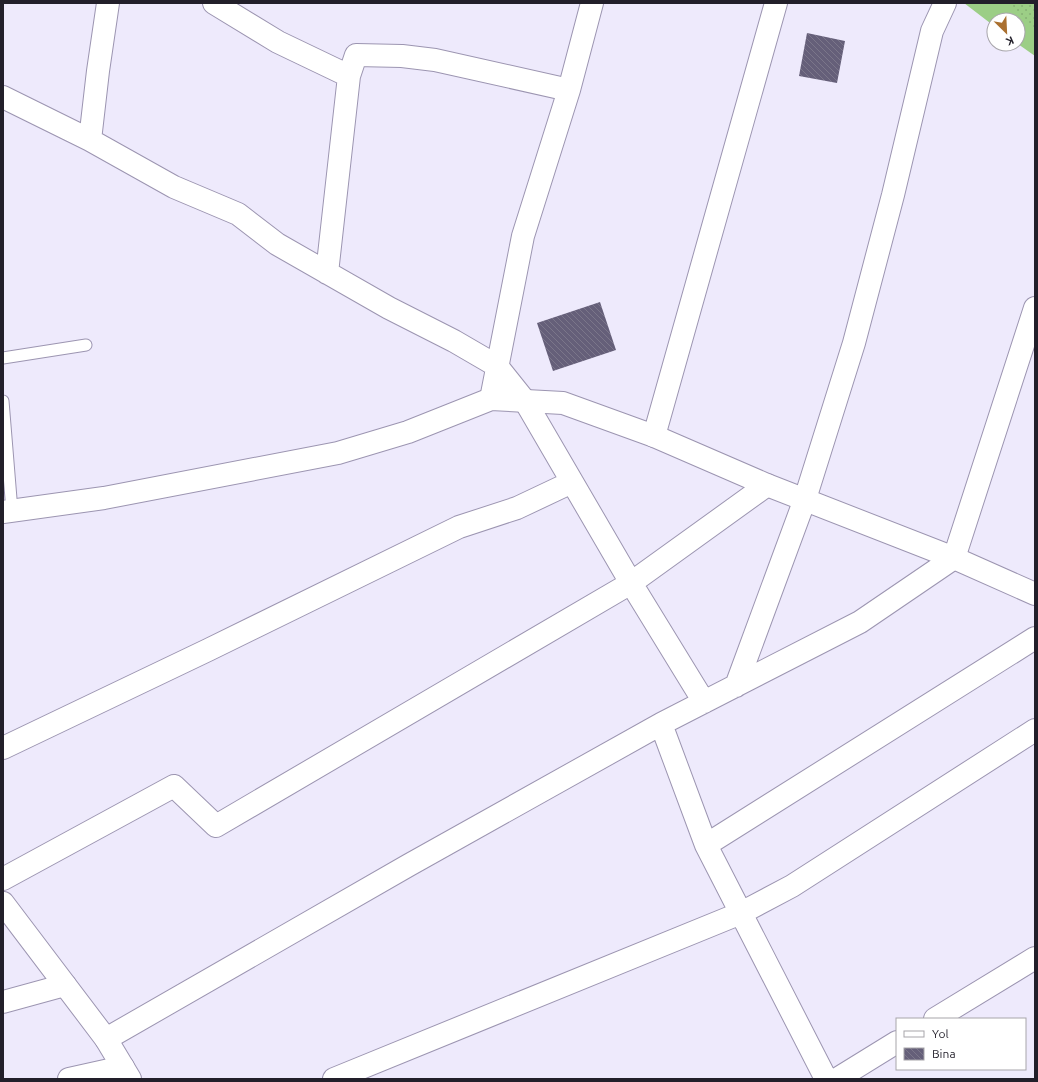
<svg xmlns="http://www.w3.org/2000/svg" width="1038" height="1082" viewBox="0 0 1038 1082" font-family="Ubuntu,sans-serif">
	<defs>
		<pattern id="park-dots" width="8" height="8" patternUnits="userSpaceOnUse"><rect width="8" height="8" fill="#9cce86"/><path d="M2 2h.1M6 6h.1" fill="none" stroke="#86b074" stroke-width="1.8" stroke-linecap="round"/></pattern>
		<pattern id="building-back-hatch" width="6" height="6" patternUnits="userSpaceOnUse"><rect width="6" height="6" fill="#655f79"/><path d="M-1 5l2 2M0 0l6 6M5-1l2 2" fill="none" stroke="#7b768a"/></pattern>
	</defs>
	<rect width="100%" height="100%" fill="#eeeafc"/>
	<path fill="#9cce86" d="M 964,3 L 1035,3 L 1035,56 L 1018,44 L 1018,20 L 994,20 L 994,26 Z"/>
	<path fill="url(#park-dots)" d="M 1010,3 L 1035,3 L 1035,31 Z"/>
	<path fill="url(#building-back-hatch)" d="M 807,33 L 845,41 L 837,83 L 799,76 Z
		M 600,302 L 616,350 L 553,371 L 537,323 Z"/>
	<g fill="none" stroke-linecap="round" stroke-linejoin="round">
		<defs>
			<path id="lane" d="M 3,358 L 86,345
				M 3,401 L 12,511"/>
			<path id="street" d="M 214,3 L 278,42 L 349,76
				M 3,97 L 90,140 L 174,187 L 238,214 L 277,244 L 389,308 L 454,341 L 497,366 L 525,401 L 631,583 L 704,702
				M 90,140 L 98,71 L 108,3
				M 327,273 L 349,76 L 356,55 L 402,56 L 435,60 L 569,90
				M 491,399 L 523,236 L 569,90 L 592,3
				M 654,436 L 776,3
				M 736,686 L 805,499 L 854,343 L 893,195 L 932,31 L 945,3
				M 661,724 L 706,845 L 826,1079
				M 3,748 L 208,650 L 459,527 L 517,508 L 572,482
				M 706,845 L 1035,638
				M 3,879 L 174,786 L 216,826 L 631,583 L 767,485
				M 3,1002 L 65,985
				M 935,1019 L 1035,958
				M 106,1039 L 409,865 L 661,724 L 860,622 L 954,558 L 1035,308
				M 69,1079 L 123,1067
				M 334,1079 L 741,913 L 792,886 L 1035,730
				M 837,1079 L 897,1042"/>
			<path id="secondary" d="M 3,512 L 104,498 L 338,453 L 408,432 L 491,399 L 563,403 L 654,436 L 767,485 L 954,558 L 1035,594
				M 3,903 L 106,1039 L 130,1079"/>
		</defs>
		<use href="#lane" stroke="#9c95b1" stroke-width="13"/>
		<use href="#street" stroke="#9c95b1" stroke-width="24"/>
		<use href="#secondary" stroke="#9c95b1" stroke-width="24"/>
		<use href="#lane" stroke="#fff" stroke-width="11"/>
		<use href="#street" stroke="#fff" stroke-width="22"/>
		<use href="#secondary" stroke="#fff" stroke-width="22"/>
	</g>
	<rect width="1038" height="1082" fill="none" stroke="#221f2a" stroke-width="8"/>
	<rect x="896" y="1018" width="130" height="52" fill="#ffffff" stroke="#a7a5aa"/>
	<rect x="904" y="1031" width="20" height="6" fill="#ffffff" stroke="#a7a5aa"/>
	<text x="932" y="1038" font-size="12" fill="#221f2a">Yol</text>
	<rect x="904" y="1048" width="20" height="12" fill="url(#building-back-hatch)" stroke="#a7a5aa"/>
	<text x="932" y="1058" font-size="12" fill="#221f2a">Bina</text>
	<g transform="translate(1006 32) rotate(156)"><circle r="19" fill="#ffffff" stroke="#a7a5aa"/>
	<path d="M0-3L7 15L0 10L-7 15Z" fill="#aa7030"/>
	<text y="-6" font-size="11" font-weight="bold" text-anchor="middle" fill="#221f2a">K</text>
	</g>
</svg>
